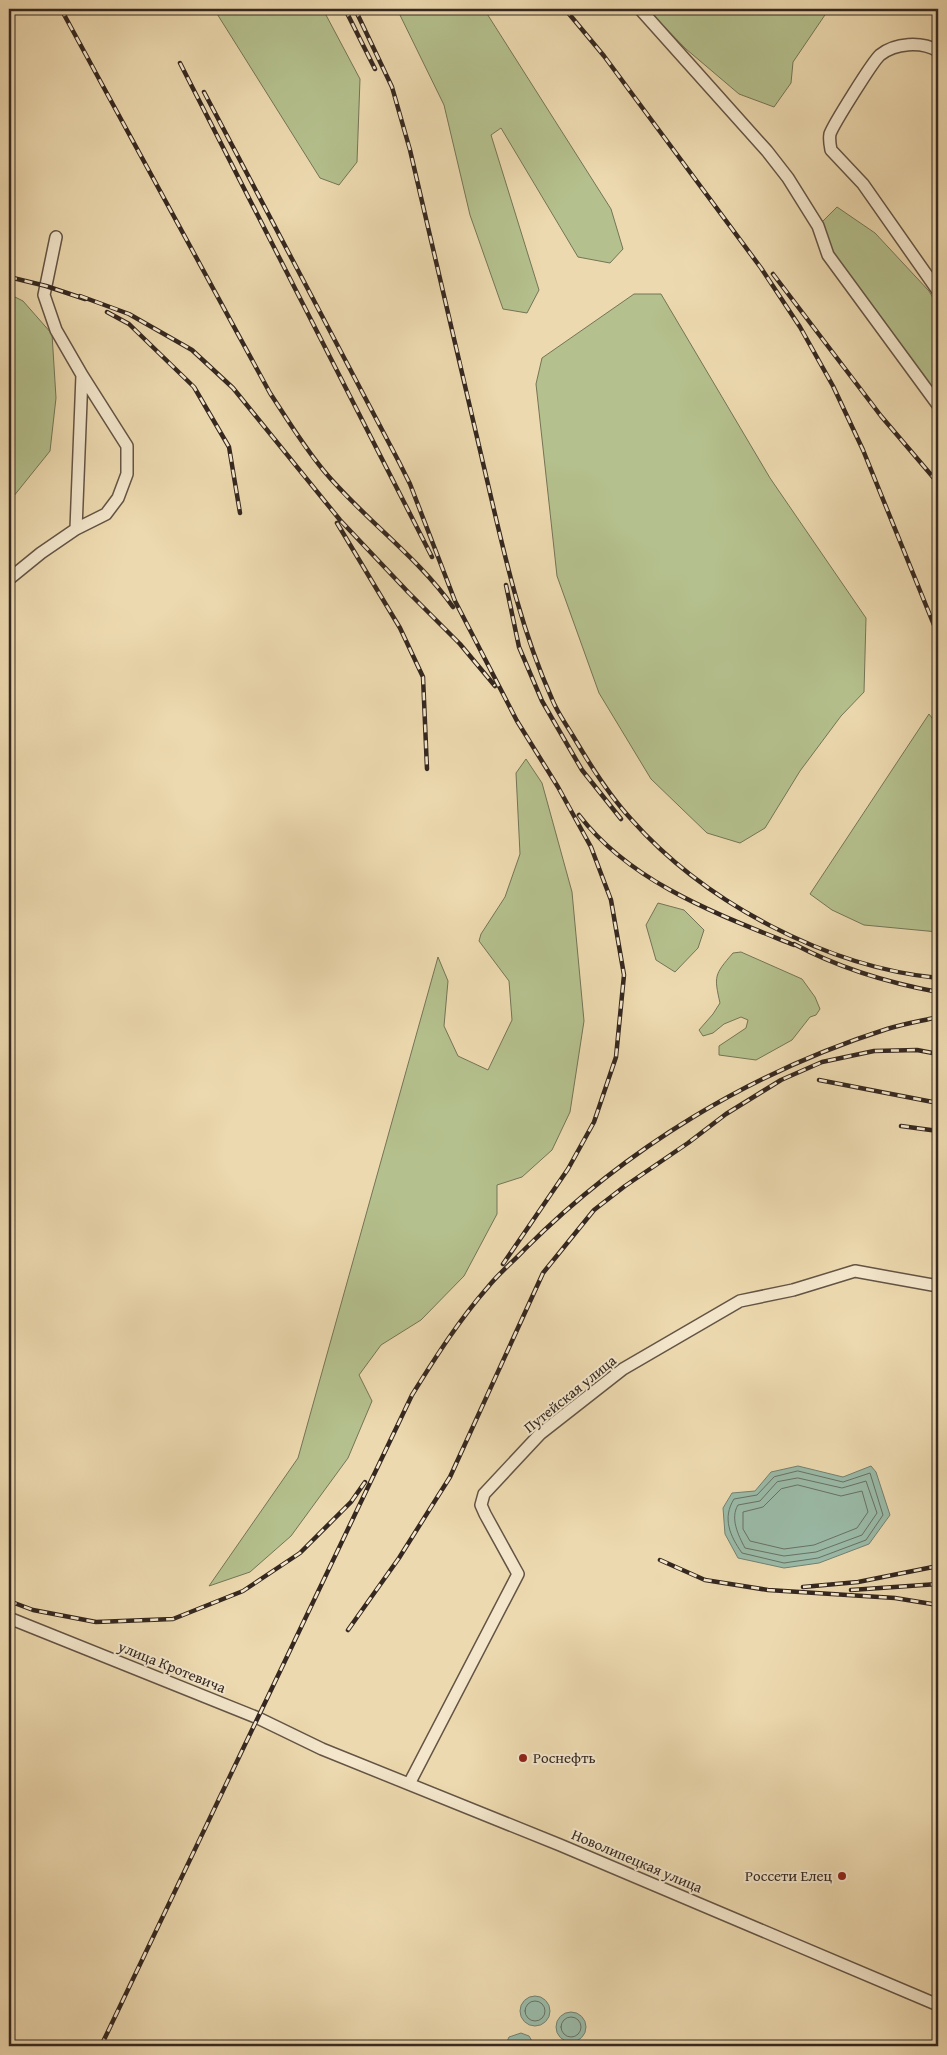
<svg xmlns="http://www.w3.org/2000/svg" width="947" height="2055" viewBox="0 0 947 2055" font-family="'Gentium Book Plus',serif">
	<rect width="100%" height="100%" fill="#edd9af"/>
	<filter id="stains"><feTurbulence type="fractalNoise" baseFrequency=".004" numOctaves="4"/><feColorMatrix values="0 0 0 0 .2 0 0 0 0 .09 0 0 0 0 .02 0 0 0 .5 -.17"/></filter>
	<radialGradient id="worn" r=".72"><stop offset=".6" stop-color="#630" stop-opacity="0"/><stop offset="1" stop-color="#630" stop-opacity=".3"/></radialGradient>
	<path fill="#b4c08d" stroke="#747456" d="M 214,9 L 321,9 L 326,15 L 360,79 L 357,162 L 339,185 L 320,178 Z
		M 397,9 L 484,9 L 611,209 L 623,249 L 610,263 L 578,257 L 501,128 L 491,135 L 539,290 L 527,313 L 503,309 L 470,215 L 444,105 Z
		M 647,9 L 829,9 L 793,62 L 791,83 L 774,107 L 739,94 L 686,49 Z
		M 837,207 L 875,233 L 929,291 L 938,307 L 938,405 L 828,255 L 818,226 Z
		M 9,294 L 23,301 L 52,334 L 56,398 L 50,451 L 9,502 Z
		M 634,294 L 661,294 L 770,478 L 866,618 L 864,692 L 841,716 L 800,771 L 765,828 L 740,843 L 707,833 L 651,779 L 599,693 L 557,576 L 536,384 L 542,358 Z
		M 929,714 L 938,726 L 938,932 L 864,925 L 832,910 L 810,894 Z
		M 526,759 L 542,783 L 572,892 L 584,1021 L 570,1112 L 552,1150 L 522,1177 L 497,1185 L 497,1214 L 464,1276 L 421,1320 L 381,1345 L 359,1375 L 372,1401 L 348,1458 L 291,1536 L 250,1572 L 209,1586 L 298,1458 L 438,957 L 448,981 L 444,1026 L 458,1056 L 488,1070 L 512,1020 L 509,981 L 479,941 L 481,934 L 505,897 L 520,854 L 516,773 Z
		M 658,903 L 684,910 L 704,930 L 698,948 L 675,972 L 656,960 L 646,925 Z
		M 741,952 L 802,979 L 815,997 L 820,1009 L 816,1015 L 810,1017 L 792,1040 L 756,1060 L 719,1055 L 719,1046 L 746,1028 L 748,1020 L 741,1017 L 724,1024 L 713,1033 L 703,1036 L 699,1030 L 713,1014 L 720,1003 C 714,976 714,975 733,953 Z"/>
	<path fill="#9abaa7" stroke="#728071" d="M 798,1466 L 843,1477 L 871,1466 L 876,1472 L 890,1515 L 869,1544 L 819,1563 L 784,1568 L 738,1558 L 725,1534 L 723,1508 L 732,1493 L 755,1491 L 771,1472 Z
		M520 2011a15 15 0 1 1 30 0a15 15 0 1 1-30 0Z
		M556 2027a15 15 0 1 1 30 0a15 15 0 1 1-30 0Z
		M 521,2033 L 529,2036 L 535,2046 L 505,2046 L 509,2037 Z"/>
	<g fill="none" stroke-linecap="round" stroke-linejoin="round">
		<path stroke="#687164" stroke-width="1" d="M 798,1471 L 843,1482 L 870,1473 L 883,1515 L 866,1540 L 818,1558 L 784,1563 L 742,1553 C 730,1536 722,1518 734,1499 L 757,1495 L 774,1477 Z
			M 798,1478 L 842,1488 L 866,1481 L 877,1513 L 862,1535 L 816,1552 L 784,1556 L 745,1548 C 738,1535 730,1518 738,1505 L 760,1501 L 777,1482 Z
			M 798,1485 L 841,1496 L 862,1491 L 868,1512 L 857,1528 L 814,1545 L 784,1549 L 750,1541 L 743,1529 L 743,1512 L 763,1507 L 781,1489 Z
			M525 2011a10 10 0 1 1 20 0a10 10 0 1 1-20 0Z
			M561 2027a10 10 0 1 1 20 0a10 10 0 1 1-20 0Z"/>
		<defs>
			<path id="minor" d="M 640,9 L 767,151 L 788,178 L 818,226 L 828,255 L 938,405
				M 938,51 C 921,41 895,43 880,55 C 873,61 833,125 830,134 C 829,139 830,145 831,150 L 863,184 L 938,291
				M 76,529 L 106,514 L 118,498 L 127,474 L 127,446 L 82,375
				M 9,579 L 41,553 L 76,529 L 82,375 L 56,330 L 44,295 L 56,237
				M 9,1618 L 258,1718 L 322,1749 L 560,1845 L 938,2005
				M 409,1784 L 518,1574 L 485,1514 L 481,1505 L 484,1494 L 540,1434 L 623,1369 L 740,1301 L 793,1290 L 855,1271 L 938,1286"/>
		</defs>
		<use href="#minor" stroke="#635444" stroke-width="14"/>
		<use href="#minor" stroke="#f3e6cb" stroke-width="11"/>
		<defs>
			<path id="rail" d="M 61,9 L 270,393 C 287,419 304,447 324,471 C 364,519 417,556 453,607
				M 345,9 L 375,69
				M 355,9 L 392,87 L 410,150 C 434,254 459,358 483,463 C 502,543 518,623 552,699 C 557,712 566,724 573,736 C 590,765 608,794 631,819 C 705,903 827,967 938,978
				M 565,9 L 604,56 L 761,268 L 800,327 L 833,386 L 863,450 L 938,635
				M 180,63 L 432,557
				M 204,92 L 399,462 L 410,484 L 455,601 L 517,721 L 558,787 L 591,847 L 611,900 L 624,975 L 616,1057 L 594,1122 L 568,1169 L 503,1264
				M 773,274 L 881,416 L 938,483
				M 9,277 L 46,286 L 85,299
				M 80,296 L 129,314 L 192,350 L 233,388 L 340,520 L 408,592 L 460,644 L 495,686
				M 107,312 L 129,324 L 194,387 L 229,447 L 240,513
				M 337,523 L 400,628 L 423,677 L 427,769
				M 506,585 L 519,647 L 542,701 L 582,770 L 621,819
				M 579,815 C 631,883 717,914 794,945
				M 794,944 C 839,968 889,983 938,992
				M 819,1080 L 938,1103
				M 901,1126 L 938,1131
				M 660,1560 L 705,1580 L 768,1590 L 895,1598 L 938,1605
				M 803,1587 L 858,1582 L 938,1566
				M 851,1590 L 938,1584
				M 9,1601 L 33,1610 L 96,1622 L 173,1619 L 243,1591 L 300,1553 L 351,1502 L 365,1482
				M 348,1630 L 399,1558 L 450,1477 L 543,1273 L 594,1210 L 625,1186 L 688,1143 L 726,1114 L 781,1080 L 822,1062 L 874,1051 L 917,1050 L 938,1054
				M 101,2046 L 412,1395 C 435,1358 459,1320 488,1287 C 499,1273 513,1262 525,1249 C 626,1148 751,1072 887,1029 C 903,1024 921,1021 938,1017"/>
		</defs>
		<use href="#rail" stroke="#352820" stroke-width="4.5"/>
		<use href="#rail" stroke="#f3e6cb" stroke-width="2.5" stroke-dasharray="8" stroke-linecap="butt"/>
	</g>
	<g fill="#8f2418" stroke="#f3e6cb" stroke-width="2">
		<circle cx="523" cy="1758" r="5"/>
		<circle cx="842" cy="1876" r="5"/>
	</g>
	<g text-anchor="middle" stroke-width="4" stroke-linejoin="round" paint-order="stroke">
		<g font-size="15" fill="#352820" stroke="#f3e6cb">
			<text transform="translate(570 1394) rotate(-39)" y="5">Путейская улица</text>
			<text transform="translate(172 1667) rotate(22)" y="5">улица Кротевича</text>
			<text transform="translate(637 1861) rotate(23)" y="5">Новолипецкая улица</text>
		</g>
		<g font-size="15" fill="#352820" stroke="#f3e6cb" text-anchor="start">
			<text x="533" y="1763">Роснефть</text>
			<text x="832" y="1881" text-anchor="end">Россети Елец</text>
		</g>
	</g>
	<rect width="947" height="2055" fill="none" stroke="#edd9af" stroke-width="30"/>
	<rect x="10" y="10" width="927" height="2035" fill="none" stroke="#352820" stroke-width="2.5"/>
	<rect x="15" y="15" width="917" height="2025" fill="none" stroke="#352820"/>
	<rect width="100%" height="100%" filter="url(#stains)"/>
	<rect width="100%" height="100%" fill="url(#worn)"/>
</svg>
